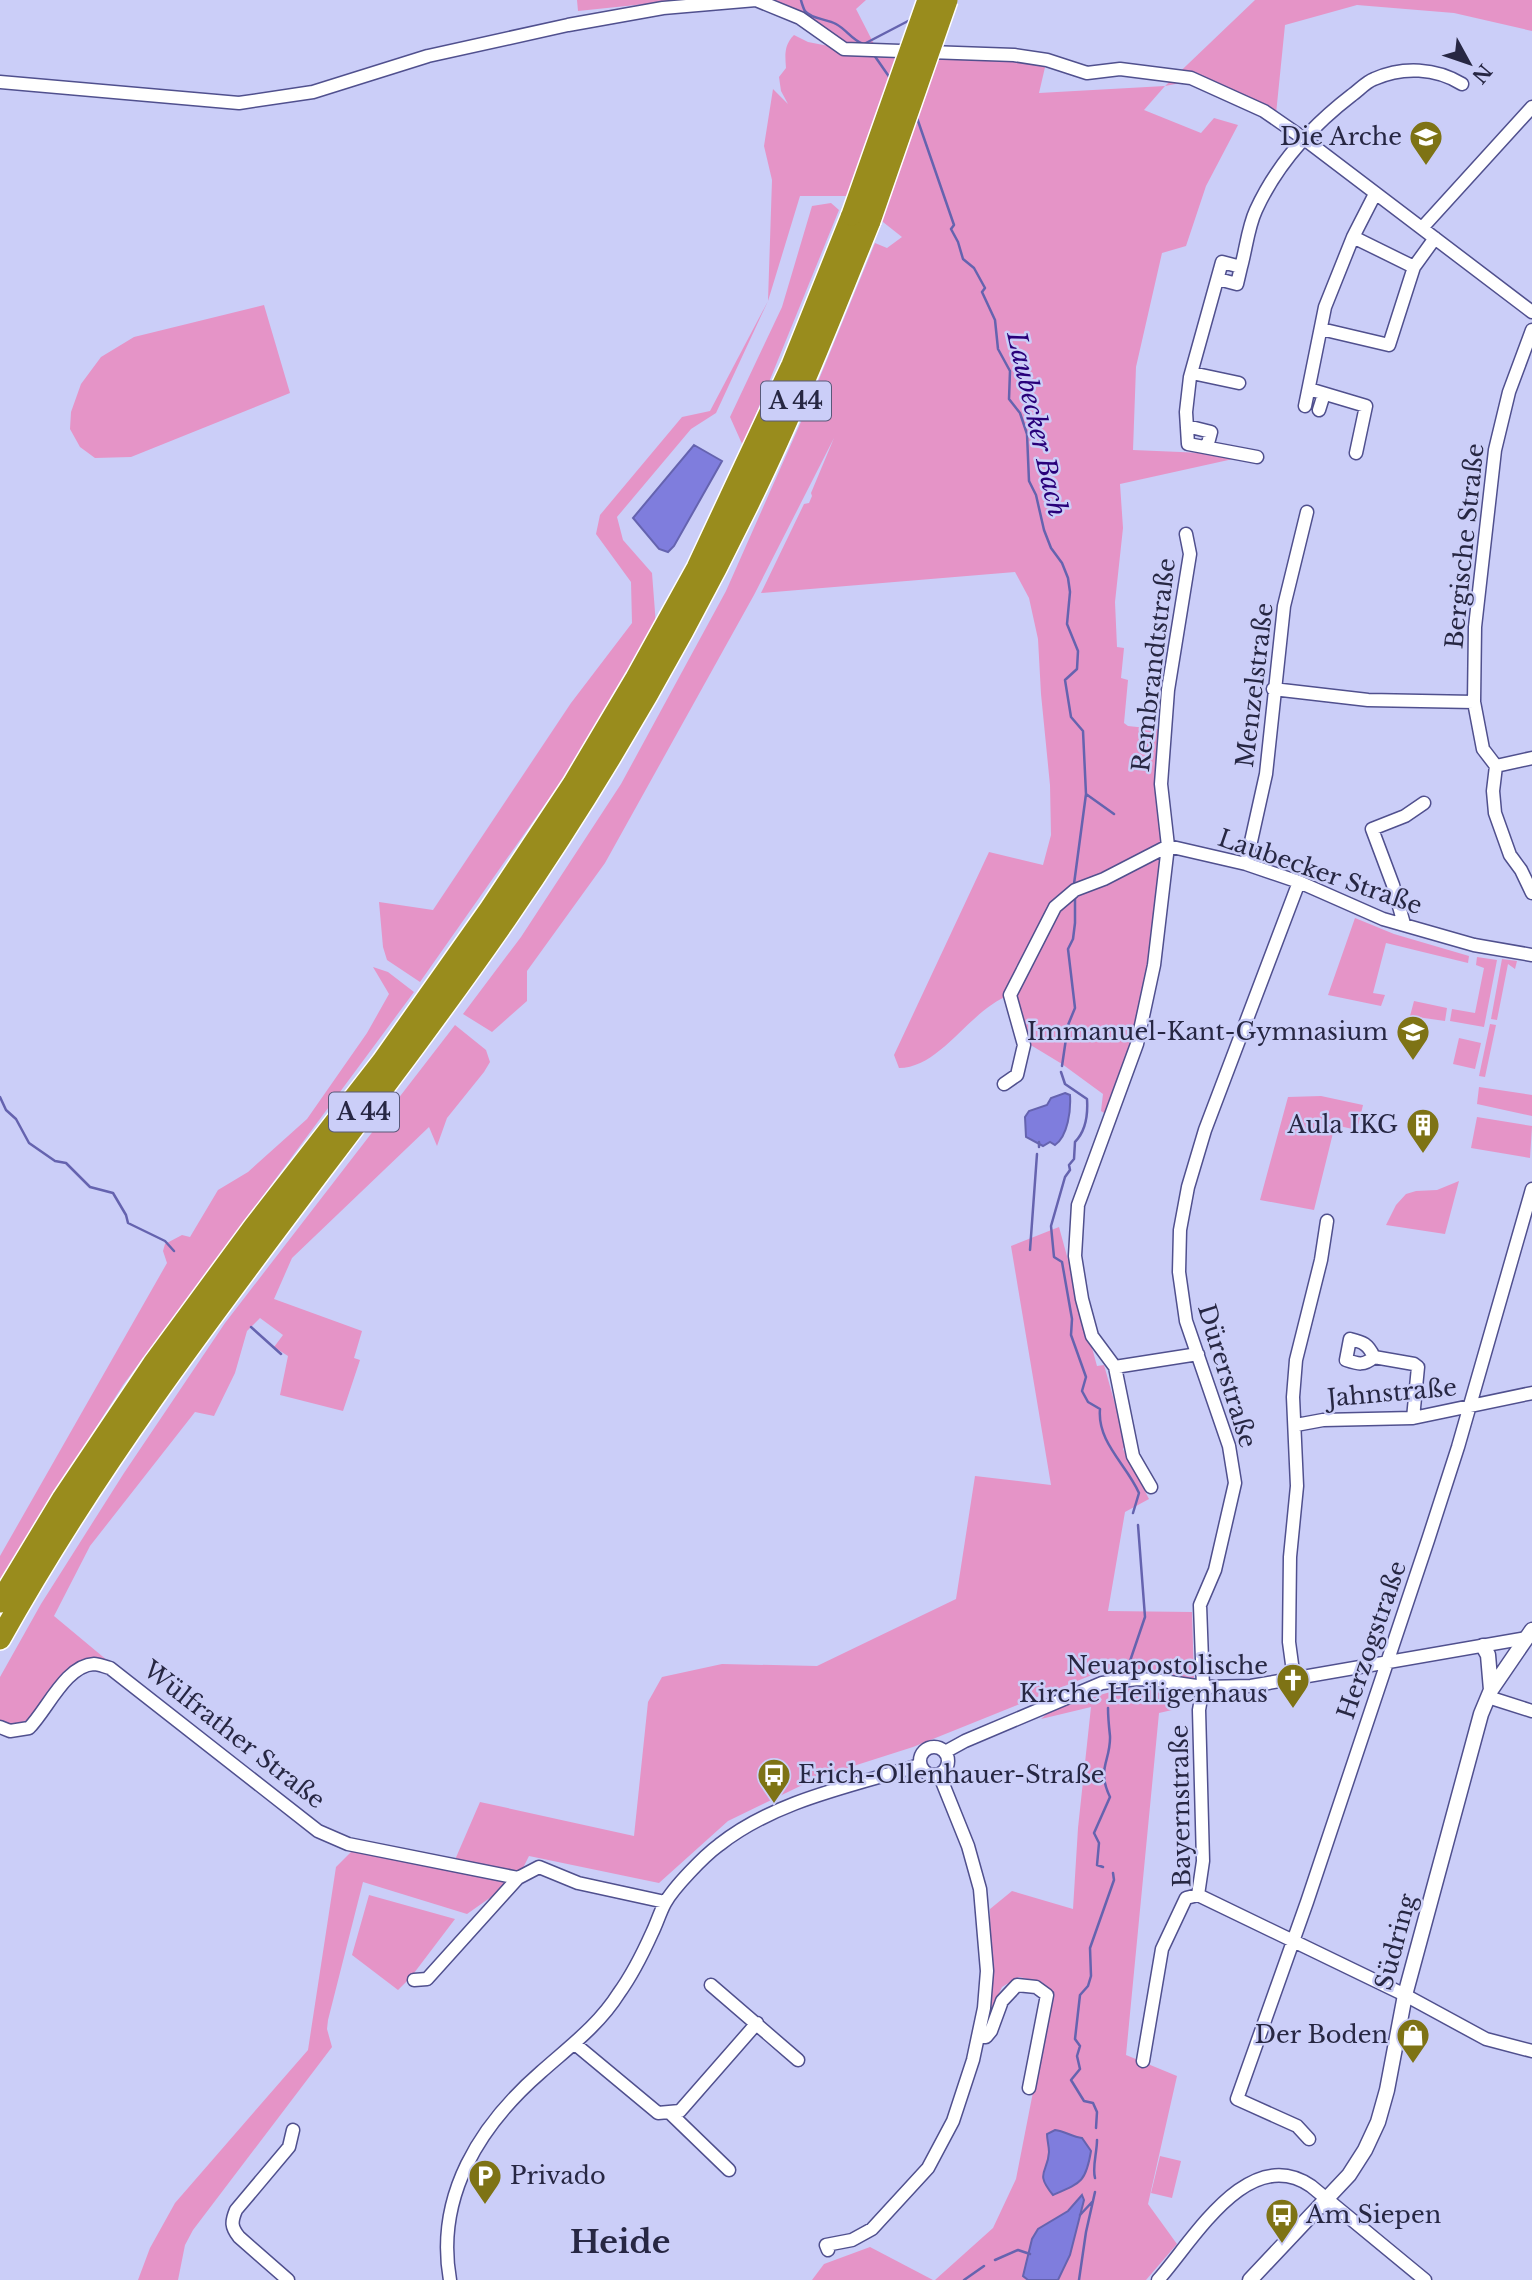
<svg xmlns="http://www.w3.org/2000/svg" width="1532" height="2280" viewBox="0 0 1532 2280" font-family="'Libre Baskerville',serif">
	<rect width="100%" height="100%" fill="#cbcef8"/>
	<path fill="#e594c7" d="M 577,0 L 684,0 L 578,11 Z
		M 769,0 L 866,0 L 856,9 L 874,44 L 846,45 Z
		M 1255,0 L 1532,0 L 1532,31 L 1454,13 L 1357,5 L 1285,25 L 1276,114 L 1191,81 L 1165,86 L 1144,110 L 1201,133 L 1214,118 L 1238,125 L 1206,186 L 1186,246 L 1162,253 L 1136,367 L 1133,450 L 1204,453 L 1233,459 L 1120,484 L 1123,528 L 1115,602 L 1117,647 L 1124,648 L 1121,678 L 1128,680 L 1124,723 L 1128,726 L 1165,730 L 1168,846 L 1154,965 L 1110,1117 L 1101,1111 L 1103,1094 L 1062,1064 L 1029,1044 L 1010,995 C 970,1009 941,1068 899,1068 L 894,1055 L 989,852 L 1043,865 L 1051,835 L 1050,785 L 1041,694 L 1038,639 L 1029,598 L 1015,572 L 761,593 L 804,504 L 809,503 L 812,496 L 811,493 L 834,438 L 754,595 L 605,863 L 527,971 L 527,1001 L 492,1032 L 463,1014 L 521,937 L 621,784 L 726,591 L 808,406 L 875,243 L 887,248 L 902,237 L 850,196 L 800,196 L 768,301 L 716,413 L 691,429 L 617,517 L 623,540 L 652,573 L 656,625 L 579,756 L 420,982 L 387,960 L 383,947 L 379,902 L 433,910 L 571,703 L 632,623 L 631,582 L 596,534 L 600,515 L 682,417 L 710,411 L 768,301 L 772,180 L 764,146 L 773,89 L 788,104 L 781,91 L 779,77 L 786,68 C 785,55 784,45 794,35 L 808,42 L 844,49 L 1046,63 L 1039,93 L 1165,86 Z
		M 831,203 L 839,210 L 743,446 L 730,417 L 782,307 L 812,206 Z
		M 264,305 L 290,393 L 131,457 L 95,458 L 80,447 L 70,429 L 71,412 L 81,384 L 101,357 L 134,337 Z
		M 1355,918 L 1394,934 L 1469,956 L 1468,963 L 1386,943 L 1373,993 L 1385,995 L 1381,1006 L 1328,995 Z
		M 1477,957 L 1497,960 L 1484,1027 L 1450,1021 L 1452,1009 L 1475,1013 L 1484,968 L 1476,965 Z
		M 1502,959 L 1517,961 L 1515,969 L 1508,964 L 1497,1020 L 1491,1019 Z
		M 373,967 L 388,972 L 414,992 L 123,1385 L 58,1487 L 0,1585 L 0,1556 L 167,1263 L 163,1251 L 165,1244 L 182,1235 L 190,1237 L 218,1190 L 248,1172 L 307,1119 L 367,1033 L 389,994 Z
		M 1414,1001 L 1447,1008 L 1445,1021 L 1410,1016 Z
		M 1490,1024 L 1496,1025 L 1485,1077 L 1479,1076 Z
		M 455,1025 L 486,1050 L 490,1062 L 484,1072 L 447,1118 L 437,1146 L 429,1127 L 292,1258 L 274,1299 L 362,1331 L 354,1358 L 360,1360 L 343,1411 L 280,1395 L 288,1356 L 274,1347 L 283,1335 L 260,1318 L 247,1331 L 235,1373 L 214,1416 L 195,1412 L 90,1546 L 54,1616 L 114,1666 L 92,1661 L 31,1718 L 17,1725 L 0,1722 L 0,1677 L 41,1604 L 124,1473 L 225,1323 Z
		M 1459,1038 L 1481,1043 L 1475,1069 L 1453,1064 Z
		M 1479,1087 L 1532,1095 L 1532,1116 L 1477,1104 Z
		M 1321,1096 L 1363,1105 L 1357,1130 L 1335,1125 L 1314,1210 L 1260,1200 L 1288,1097 Z
		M 1477,1117 L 1532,1126 L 1530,1158 L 1471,1148 Z
		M 1459,1181 L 1445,1234 L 1386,1225 L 1396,1205 L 1406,1194 L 1416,1191 L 1437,1190 Z
		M 1059,1227 L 1097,1366 L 1104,1365 L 1126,1443 L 1123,1449 L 1149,1499 L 1125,1512 L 1108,1611 L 1192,1612 L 1194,1680 L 1139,1669 L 1102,1671 L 913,1747 L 819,1777 L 728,1821 L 659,1883 L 529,1856 L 518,1878 L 467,1914 L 363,1882 L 328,2020 L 327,2029 L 332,2047 L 193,2230 L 185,2245 L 178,2280 L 138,2280 L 150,2248 L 175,2203 L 308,2050 L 336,1867 L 352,1851 L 451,1869 L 480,1802 L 634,1836 L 648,1702 L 662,1677 L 722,1664 L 817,1666 L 956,1599 L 975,1476 L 1051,1485 L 1011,1246 Z
		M 1124,1688 L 1172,1692 L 1181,1708 L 1159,1713 L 1126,2055 L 1177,2076 L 1148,2204 L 1177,2244 L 1146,2280 L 935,2280 L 993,2228 L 1016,2179 L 1051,2000 L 1042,1982 L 1019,1977 L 1002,1987 L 991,2010 L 990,1909 L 1012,1891 L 1073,1909 L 1078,1828 L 1091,1707 L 1041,1719 L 1052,1709 Z
		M 369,1895 L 455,1919 L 411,1977 L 398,1990 L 352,1955 Z
		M 1160,2156 L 1181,2161 L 1172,2198 L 1151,2193 Z
		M 870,2247 L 933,2280 L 812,2280 L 824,2264 Z"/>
	<path fill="#7f7ddd" stroke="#6563af" stroke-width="2" d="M 694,445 L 722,461 L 674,546 L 668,552 L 659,549 L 633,518 Z
		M 1065,1093 L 1070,1095 C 1071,1110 1068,1136 1055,1145 L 1050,1142 L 1043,1146 L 1026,1137 L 1025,1117 L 1029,1111 L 1047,1105 L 1051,1098 Z
		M 1055,2130 C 1065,2131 1072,2137 1082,2138 L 1091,2151 C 1086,2182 1081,2183 1053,2195 C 1034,2172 1048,2173 1049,2152 C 1049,2146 1047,2140 1047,2134 Z
		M 1082,2195 L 1084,2200 L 1070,2255 L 1058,2280 L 1028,2280 L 1023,2276 L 1032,2239 L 1038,2229 L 1068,2211 Z"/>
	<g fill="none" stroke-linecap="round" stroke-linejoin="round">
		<path stroke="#6563af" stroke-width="2.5" d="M 801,0 C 801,1 804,10 805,11 C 811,19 827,19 836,24 C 847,30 851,39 863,44
			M 864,44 L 910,20
			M 874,55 L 890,78
			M 917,118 L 954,225 L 951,229 L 958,242 L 963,259 L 974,268 L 985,288 L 982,292 L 995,320 L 998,349 L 1010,371 L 1009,399 L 1020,413 L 1027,434 L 1029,481 L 1036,495 L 1044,530 L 1051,548 L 1062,563 L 1068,578 L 1070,592 L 1067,624 L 1078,651 L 1077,669 L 1065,680 L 1071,717 L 1083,731 L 1086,794 L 1074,884
			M 1086,794 L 1114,814
			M 1062,1066 L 1068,1025 L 1075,1008 L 1068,949 L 1073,939 L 1075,923 L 1075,895
			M 1061,1072 L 1065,1084 L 1087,1099 C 1088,1114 1086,1131 1075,1142 L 1074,1159 L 1069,1165 L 1070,1170 L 1065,1177 L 1051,1226 L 1054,1257 L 1062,1262 L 1072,1319 L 1071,1335 L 1086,1377 L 1082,1391 L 1088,1402 L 1100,1409 C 1097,1442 1126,1464 1139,1493 L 1133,1513
			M 0,1097 L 6,1110 L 16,1119 L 29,1143 L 55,1161 L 66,1163 L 90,1187 L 113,1193 L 126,1215 L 128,1223 L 165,1241 L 174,1251
			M 1039,1147 L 1039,1142
			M 1030,1250 L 1037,1154
			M 251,1327 L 281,1354
			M 1130,1661 L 1145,1617 L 1138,1525
			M 1103,1867 L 1097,1865 L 1099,1843 L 1094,1833 L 1110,1797 C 1096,1768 1111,1761 1110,1736 C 1109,1727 1108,1717 1108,1708
			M 1096,2128 L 1097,2112 L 1093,2103 L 1084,2101 L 1071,2080 L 1080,2069 L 1077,2056 L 1080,2046 L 1075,2039 L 1080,1995 L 1088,1986 L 1091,1976 L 1090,1948 L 1114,1880 L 1113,1873
			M 1095,2178 C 1092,2167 1097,2153 1097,2140
			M 1080,2215 L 1093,2201
			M 995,2260 L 1018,2250 L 1030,2254
			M 964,2280 L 984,2266
			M 1079,2280 L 1086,2232 L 1095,2192"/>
		<defs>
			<path id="minor" d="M 0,82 L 239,103 L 313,92 L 428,56 L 568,25 L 663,8 L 756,0 L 800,18 L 844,49 L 1014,55 L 1047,60 L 1087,73 L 1120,69 L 1191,78 L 1264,111 L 1303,138 L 1532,312
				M 1422,228 L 1532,107
				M 1353,237 L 1414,267
				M 1241,267 C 1246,249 1248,227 1256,210 C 1277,164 1313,125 1352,95 C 1359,90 1366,82 1374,79 C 1403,66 1436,68 1462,84
				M 1218,279 L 1237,284 L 1241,267 L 1222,262 L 1190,377 L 1186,412 L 1188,444 L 1257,457
				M 1321,329 L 1389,345 L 1414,267 L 1435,238
				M 1192,373 L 1239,383
				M 1309,389 L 1366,406 L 1356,453
				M 1305,406 L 1325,307 L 1353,237 L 1375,194
				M 1319,410 L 1324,394
				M 1187,426 L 1211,432 L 1207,447
				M 1273,689 L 1368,700 L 1474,702
				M 1496,766 L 1483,749 L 1474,702 L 1475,627 L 1495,450 L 1509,392 L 1532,330
				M 1496,766 L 1493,791 L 1495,813 L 1510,855 L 1521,870 L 1532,893
				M 1496,766 L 1532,758
				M 1246,864 L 1266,774 L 1284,606 L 1307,512
				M 1299,882 L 1205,1130 L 1188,1187 L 1180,1230 L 1179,1272 L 1186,1321 L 1229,1446 L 1235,1483 L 1215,1570 L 1200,1605 L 1203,1687 L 1199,1710 L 1203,1861 L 1198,1895 L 1405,1995 L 1486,2039 L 1532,2051
				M 1404,924 L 1393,885 L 1372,829 L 1405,816 L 1424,803
				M 1004,1084 L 1017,1075 L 1024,1045 L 1010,995 L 1055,907 L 1075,890 L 1104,879 L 1168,846 L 1246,864 L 1299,882 L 1383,919 L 1474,945 L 1532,955
				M 1374,1357 C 1364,1366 1358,1364 1346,1360 L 1350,1339 C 1363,1342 1368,1344 1374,1357 L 1414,1364 L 1418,1367 L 1413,1418
				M 1115,1367 L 1198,1354
				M 1296,1425 L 1323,1420 L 1413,1418 L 1532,1393
				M 1151,1487 L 1133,1456 L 1115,1367 L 1092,1336 L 1082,1299 L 1075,1256 L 1078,1205 L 1137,1044 L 1154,965 L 1168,846 L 1161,784 L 1168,690 L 1190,554 L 1186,534
				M 1294,1679 L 1289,1642 L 1290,1557 L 1297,1486 L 1293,1397 L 1296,1360 L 1321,1260 L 1327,1221
				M 1488,1697 L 1532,1711
				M 0,1727 L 10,1731 L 29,1728 C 47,1710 66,1665 94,1664 C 99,1664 105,1667 110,1668 L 318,1831 L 348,1844 L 518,1878
				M920 1761a14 14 0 1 1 28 0a14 14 0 1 1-28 0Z
				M 945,1752 L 965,1741 L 1102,1683 L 1138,1679 L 1156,1680 L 1203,1687 L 1251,1686 L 1527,1638
				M 414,1980 L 427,1979 L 518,1878 L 539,1867 L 578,1883 L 665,1902
				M 711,1985 L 798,2060
				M 979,2037 L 986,2037 L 991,2031 L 1002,2001 L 1017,1985 L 1036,1987 L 1047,1995 L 1029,2088
				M 575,2044 L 658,2113 L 680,2111 L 757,2023
				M 1143,2061 L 1162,1949 L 1186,1898 L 1198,1895
				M 670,2113 L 729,2170
				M 1309,2139 L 1297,2126 L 1237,2099 L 1307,1902 L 1428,1540 L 1458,1447 L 1532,1189
				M 828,2250 L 826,2245 L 852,2240 L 872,2229 L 928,2168 L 953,2121 L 973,2060 L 984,2008 L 987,1971 L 980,1889 L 968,1846 L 939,1774
				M 288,2280 L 239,2237 C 231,2227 231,2222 236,2210 L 289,2147 L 293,2130
				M 450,2280 C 435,2196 480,2125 541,2072 C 569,2047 599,2025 619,1993 C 632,1975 643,1953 652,1933 C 657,1923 660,1912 665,1903 C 674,1887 704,1856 719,1845 C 776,1800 852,1786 920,1765
				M 1158,2280 C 1193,2241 1248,2143 1311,2186 L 1425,2280"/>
			<path id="tertiary" d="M 1483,1646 L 1488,1655 L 1491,1690
				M 1250,2280 L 1349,2175 L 1365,2150 L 1378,2122 L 1387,2090 L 1405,1995 L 1481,1714 L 1491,1690 L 1532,1630"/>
			<path id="motorway" d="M 0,1602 L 63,1498 L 153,1364 L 253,1228 L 382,1062 L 490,909 L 573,784 L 636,678 L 697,568 L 792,365 L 852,215
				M 0,1639 C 143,1382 339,1160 506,919 C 601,781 686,635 758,484 C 799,398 834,310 870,221"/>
		</defs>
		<use href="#minor" stroke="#50508e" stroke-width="15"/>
		<use href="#tertiary" stroke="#50508e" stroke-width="17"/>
		<use href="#motorway" stroke="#fff" stroke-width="24"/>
		<use href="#minor" stroke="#fff" stroke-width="12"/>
		<use href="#tertiary" stroke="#fff" stroke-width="14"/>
		<use href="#motorway" stroke="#998c1d" stroke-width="21"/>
		<defs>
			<path id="motorway-bridge" d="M 852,215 L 928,0
				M 870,221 L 947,0"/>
		</defs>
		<use href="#motorway-bridge" stroke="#fff" stroke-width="24" stroke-linecap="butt"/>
		<use href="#motorway-bridge" stroke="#998c1d" stroke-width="21"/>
	</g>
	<defs>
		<symbol id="school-pin" viewBox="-11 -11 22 30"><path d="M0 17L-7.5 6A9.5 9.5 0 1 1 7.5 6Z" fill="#7e7315" stroke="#cbcef8"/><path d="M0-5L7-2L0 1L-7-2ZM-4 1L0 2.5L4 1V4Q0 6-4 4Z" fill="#fff"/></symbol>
		<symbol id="building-pin" viewBox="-11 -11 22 30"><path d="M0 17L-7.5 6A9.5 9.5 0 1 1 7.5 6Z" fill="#7e7315" stroke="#cbcef8"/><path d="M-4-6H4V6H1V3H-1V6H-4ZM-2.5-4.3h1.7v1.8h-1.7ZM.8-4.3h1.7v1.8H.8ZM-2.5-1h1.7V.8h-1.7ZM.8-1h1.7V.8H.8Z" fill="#fff"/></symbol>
		<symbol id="church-pin" viewBox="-11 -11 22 30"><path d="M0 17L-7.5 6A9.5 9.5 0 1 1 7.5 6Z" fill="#7e7315" stroke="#cbcef8"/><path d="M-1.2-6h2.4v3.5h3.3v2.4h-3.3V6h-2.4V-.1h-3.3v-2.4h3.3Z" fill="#fff"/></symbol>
		<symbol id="bus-pin" viewBox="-11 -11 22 30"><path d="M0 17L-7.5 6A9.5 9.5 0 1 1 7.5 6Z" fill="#7e7315" stroke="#cbcef8"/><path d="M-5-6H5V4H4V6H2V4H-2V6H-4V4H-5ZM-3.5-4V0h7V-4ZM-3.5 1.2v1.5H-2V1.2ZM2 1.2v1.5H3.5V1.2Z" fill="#fff"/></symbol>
		<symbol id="shop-pin" viewBox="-11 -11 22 30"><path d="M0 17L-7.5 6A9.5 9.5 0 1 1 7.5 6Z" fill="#7e7315" stroke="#cbcef8"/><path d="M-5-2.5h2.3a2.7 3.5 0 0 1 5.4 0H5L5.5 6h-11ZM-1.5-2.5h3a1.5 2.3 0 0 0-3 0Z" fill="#fff"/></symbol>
		<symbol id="parking-pin" viewBox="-11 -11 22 30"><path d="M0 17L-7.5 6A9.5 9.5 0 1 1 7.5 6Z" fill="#7e7315" stroke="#cbcef8"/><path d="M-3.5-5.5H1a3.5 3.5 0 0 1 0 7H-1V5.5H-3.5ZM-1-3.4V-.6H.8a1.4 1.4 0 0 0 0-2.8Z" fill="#fff"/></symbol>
	</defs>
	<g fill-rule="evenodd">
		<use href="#school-pin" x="1407" y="118" width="38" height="52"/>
		<use href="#school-pin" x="1394" y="1013" width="38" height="52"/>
		<use href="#building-pin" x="1404" y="1106" width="38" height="52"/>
		<use href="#church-pin" x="1274" y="1661" width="38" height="52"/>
		<use href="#bus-pin" x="755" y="1756" width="38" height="52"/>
		<use href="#shop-pin" x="1394" y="2016" width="38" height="52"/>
		<use href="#parking-pin" x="466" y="2157" width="38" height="52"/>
		<use href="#bus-pin" x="1263" y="2196" width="38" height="52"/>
	</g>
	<g text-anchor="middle" stroke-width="5" stroke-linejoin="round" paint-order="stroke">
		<g fill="#cbcef8" stroke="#585979" stroke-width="2">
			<rect x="761" y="381.5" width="70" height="39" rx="5"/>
			<rect x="329" y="1092.5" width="70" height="39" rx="5"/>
		</g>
		<g font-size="23" font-weight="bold" fill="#272743">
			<text x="796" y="409">A 44</text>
			<text x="364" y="1120">A 44</text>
		</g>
		<g font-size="24" fill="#272743" stroke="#cbcef8" text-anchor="end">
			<text x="1402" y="145">Die Arche</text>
			<text x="1388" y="1040">Immanuel-Kant-Gymnasium</text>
			<text x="1398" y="1133">Aula IKG</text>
			<text x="1268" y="1674">Neuapostolische<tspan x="1268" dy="28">Kirche Heiligenhaus</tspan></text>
			<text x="798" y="1783" text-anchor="start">Erich-Ollenhauer-Straße</text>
			<text x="1388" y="2043">Der Boden</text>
			<text x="510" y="2184" text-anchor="start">Privado</text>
			<text x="1306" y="2223" text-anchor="start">Am Siepen</text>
		</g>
		<g font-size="24" fill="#272743" stroke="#cbcef8">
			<text transform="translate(1465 546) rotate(-84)" y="8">Bergische Straße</text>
			<text transform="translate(1154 665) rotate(-83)" y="8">Rembrandtstraße</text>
			<text transform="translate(1255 685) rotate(-83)" y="8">Menzelstraße</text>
			<text transform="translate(1320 872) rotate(19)" y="8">Laubecker Straße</text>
			<text transform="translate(1227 1376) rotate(73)" y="8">Dürerstraße</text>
			<text transform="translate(1392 1393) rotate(-5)" y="8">Jahnstraße</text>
			<text transform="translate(1372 1640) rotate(-71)" y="8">Herzogstraße</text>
			<text transform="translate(234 1735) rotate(38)" y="8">Wülfrather Straße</text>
			<text transform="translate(1181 1806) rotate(-91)" y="8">Bayernstraße</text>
			<text transform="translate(1396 1942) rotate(-75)" y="8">Südring</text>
		</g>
		<g font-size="26" font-style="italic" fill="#28007a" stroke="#cbcef8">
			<text transform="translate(1037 424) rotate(77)" y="9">Laubecker Bach</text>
		</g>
		<g font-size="32" font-weight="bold" fill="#272743" stroke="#cbcef8">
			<text x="620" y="2253">Heide</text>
		</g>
	</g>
	<g transform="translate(1469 63) rotate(130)" stroke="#cbcef8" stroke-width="5" paint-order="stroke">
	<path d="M0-5L12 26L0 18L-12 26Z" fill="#272743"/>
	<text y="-10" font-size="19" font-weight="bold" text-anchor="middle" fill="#272743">N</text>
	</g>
</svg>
